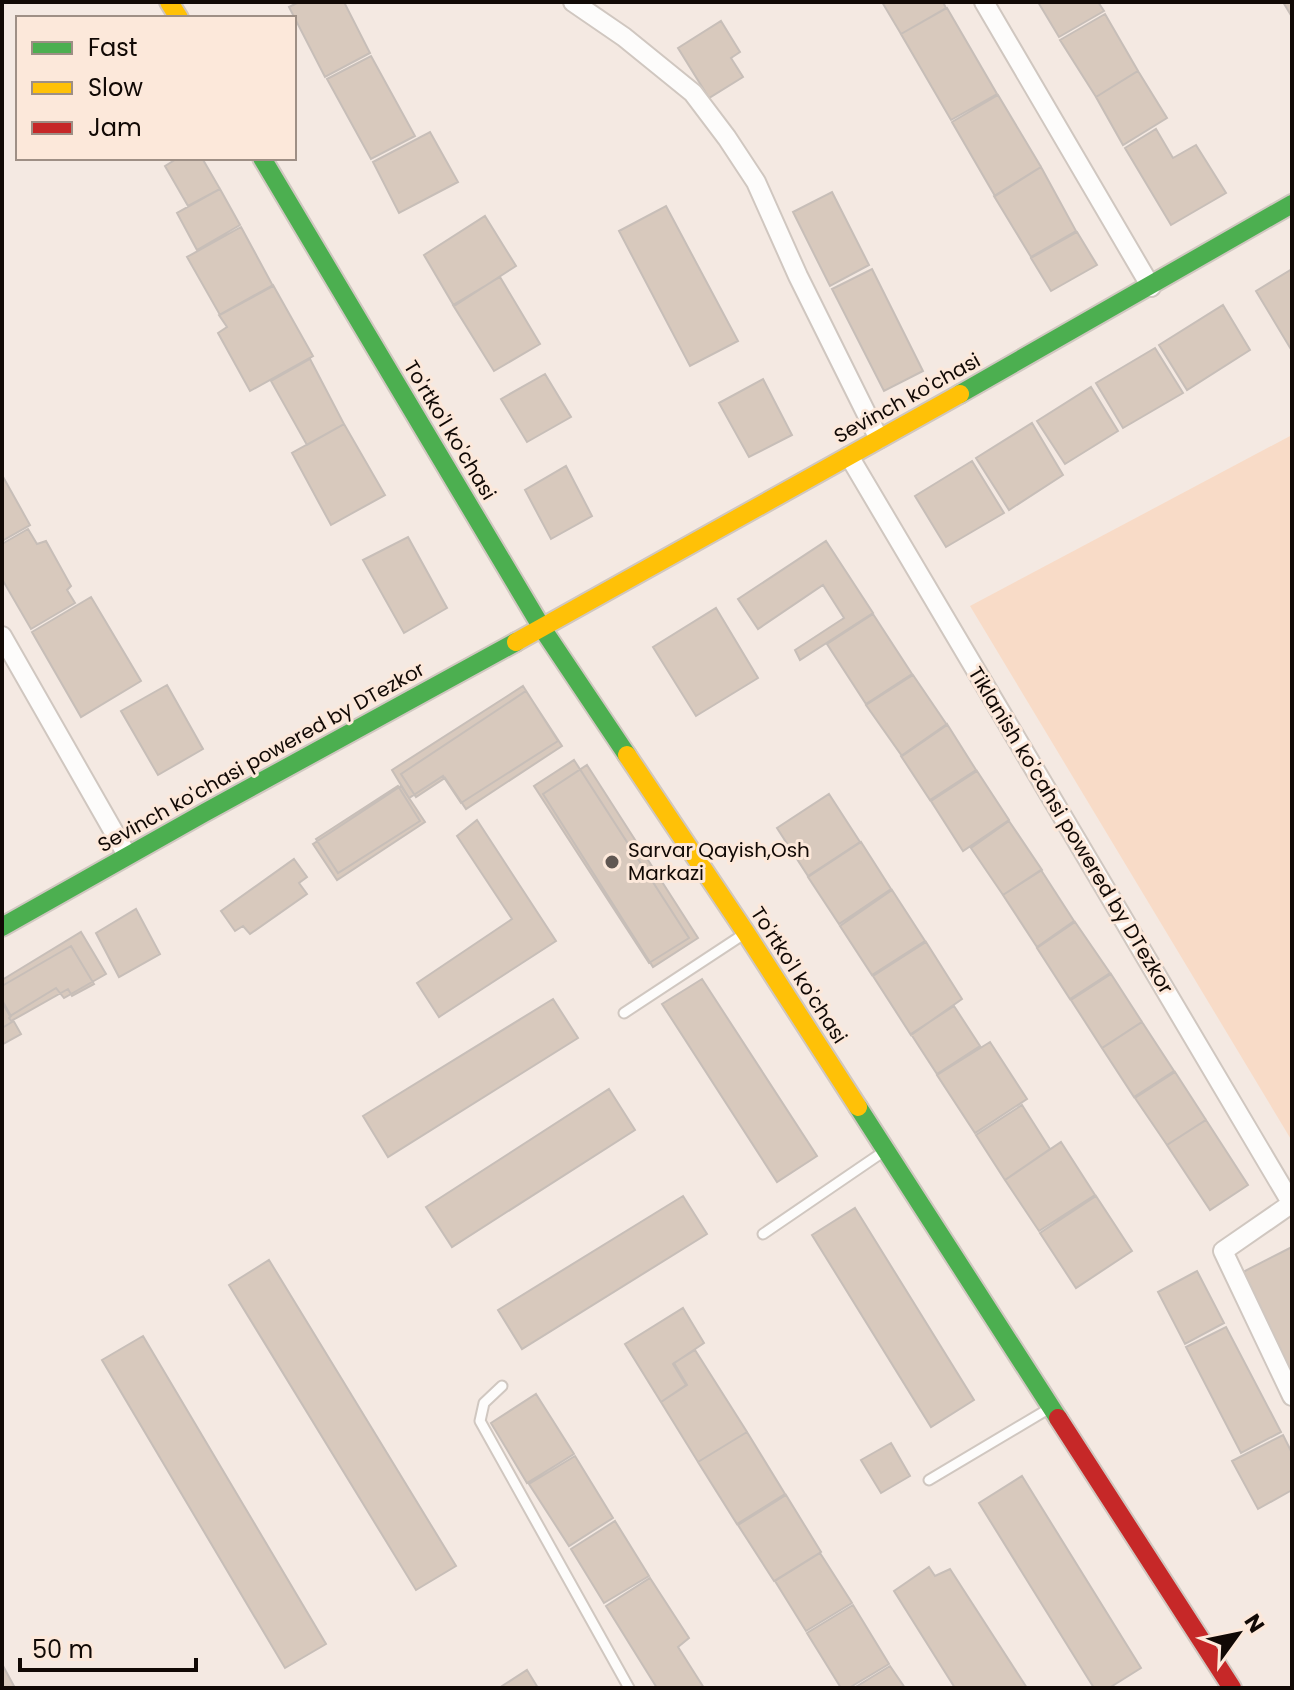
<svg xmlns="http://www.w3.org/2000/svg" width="1294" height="1690" viewBox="0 0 1294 1690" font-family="Poppins,sans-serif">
	<rect width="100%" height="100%" fill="#f4e9e2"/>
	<path fill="#f8dbc7" d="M 1292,435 L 1292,1141 L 970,606 Z"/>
	<path fill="#d8c9bd" stroke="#c7beb8" stroke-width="2" d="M 299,2 L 344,2 L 370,53 L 325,77 L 289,7 Z
		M 882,2 L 943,2 L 946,8 L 901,34 Z
		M 1038,2 L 1098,2 L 1104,11 L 1059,37 Z
		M 1283,2 L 1292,2 L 1292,17 Z
		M 947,8 L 997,94 L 951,120 L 901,34 Z
		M 1105,14 L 1138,71 L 1096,97 L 1060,40 Z
		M 721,21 L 740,52 L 731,58 L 743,77 L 709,98 L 678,48 Z
		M 371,56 L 415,136 L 371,159 L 327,79 Z
		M 1138,71 L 1167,118 L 1123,145 L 1096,97 Z
		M 998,95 L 1041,167 L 995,196 L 952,122 Z
		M 1156,129 L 1173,158 L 1196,145 L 1226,193 L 1171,225 L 1125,148 Z
		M 430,132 L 458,182 L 399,213 L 373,162 Z
		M 178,158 L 202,158 L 220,189 L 188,206 L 165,166 Z
		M 1041,167 L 1076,231 L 1031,257 L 994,196 Z
		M 220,189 L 240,225 L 197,250 L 177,213 Z
		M 832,192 L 869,265 L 830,286 L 793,212 Z
		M 666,206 L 738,341 L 690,366 L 619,231 Z
		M 485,216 L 516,266 L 454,306 L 424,255 Z
		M 241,227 L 273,286 L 220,315 L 187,257 Z
		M 1077,232 L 1097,265 L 1051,291 L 1031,258 Z
		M 872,269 L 923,371 L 884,391 L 832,289 Z
		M 1292,269 L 1292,351 L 1256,291 Z
		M 500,277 L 540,344 L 494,371 L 453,305 Z
		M 273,285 L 313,356 L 250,391 L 218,333 L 227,327 L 219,315 Z
		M 1223,305 L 1250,350 L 1187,390 L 1159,345 Z
		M 1155,348 L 1183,393 L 1123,428 L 1096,383 Z
		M 310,359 L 344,424 L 307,445 L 271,381 Z
		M 545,374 L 571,417 L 527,442 L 501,399 Z
		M 763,379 L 792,435 L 749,457 L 719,403 Z
		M 1091,387 L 1118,431 L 1065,464 L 1037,421 Z
		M 1032,423 L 1063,475 L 1009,510 L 976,458 Z
		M 344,424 L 385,495 L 331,525 L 292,453 Z
		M 972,461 L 1004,513 L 946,547 L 915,496 Z
		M 566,466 L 592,516 L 551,539 L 525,490 Z
		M 2,475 L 30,525 L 2,541 Z
		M 28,529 L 37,544 L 46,541 L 71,586 L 67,590 L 75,603 L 31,629 L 2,579 L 2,544 Z
		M 408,537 L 447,608 L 404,633 L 363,560 Z
		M 826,541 L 873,613 L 800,660 L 795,650 L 844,618 L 823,585 L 758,629 L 738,599 Z
		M 91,597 L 141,681 L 81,717 L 32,632 Z
		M 716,608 L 758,678 L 696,716 L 653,647 Z
		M 873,614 L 912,674 L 866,704 L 827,644 Z
		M 913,675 L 947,725 L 902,756 L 866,705 Z
		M 167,685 L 203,749 L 158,775 L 121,711 Z
		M 523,686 L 558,741 L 461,803 L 443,776 L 409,798 L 392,770 Z
		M 526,691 L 562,746 L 466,809 L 445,778 L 416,797 L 401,774 Z
		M 947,724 L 976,770 L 930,800 L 901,756 Z
		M 574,760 L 689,938 L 649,963 L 534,786 Z
		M 587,765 L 698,938 L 653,967 L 543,794 Z
		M 977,771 L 1009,820 L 963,851 L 931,801 Z
		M 398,786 L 420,821 L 338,873 L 316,839 Z
		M 401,786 L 425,822 L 337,880 L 313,844 Z
		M 829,794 L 860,842 L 808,876 L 777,828 Z
		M 477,820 L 556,941 L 439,1017 L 417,983 L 512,919 L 457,836 Z
		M 1009,821 L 1042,870 L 1003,895 L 971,848 Z
		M 861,842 L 891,889 L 839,924 L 808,877 Z
		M 294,859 L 307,877 L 299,883 L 307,894 L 250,934 L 243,926 L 235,931 L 221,911 Z
		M 1041,870 L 1074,921 L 1037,947 L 1003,895 Z
		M 892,890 L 925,941 L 872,975 L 840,926 Z
		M 136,909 L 160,954 L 119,977 L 96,933 Z
		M 1075,922 L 1110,973 L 1070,999 L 1037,948 Z
		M 81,932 L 106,974 L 64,998 L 56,988 L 10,1016 L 2,1002 L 2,980 Z
		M 926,942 L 962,999 L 911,1035 L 873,976 Z
		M 71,946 L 94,984 L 72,996 L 68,989 L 13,1020 L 21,1034 L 3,1044 L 2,986 Z
		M 1111,974 L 1142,1022 L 1102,1048 L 1071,1000 Z
		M 702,979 L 817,1156 L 777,1182 L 662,1004 Z
		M 553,999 L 578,1038 L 388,1157 L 363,1116 Z
		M 2,1000 L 11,1016 L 9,1018 L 12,1022 L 2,1028 Z
		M 954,1006 L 980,1046 L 937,1074 L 911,1034 Z
		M 1142,1022 L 1174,1071 L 1134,1097 L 1102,1048 Z
		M 990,1042 L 1027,1099 L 975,1133 L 937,1075 Z
		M 1175,1072 L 1206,1120 L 1167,1145 L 1135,1098 Z
		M 609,1089 L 635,1130 L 452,1247 L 426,1207 Z
		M 1022,1105 L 1050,1149 L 1005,1180 L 976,1135 Z
		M 1206,1120 L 1248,1185 L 1210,1210 L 1167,1145 Z
		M 1061,1142 L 1095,1195 L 1039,1231 L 1005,1180 Z
		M 683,1196 L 707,1234 L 522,1349 L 498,1310 Z
		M 1096,1196 L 1132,1251 L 1076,1288 L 1040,1233 Z
		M 855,1208 L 974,1400 L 931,1427 L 812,1235 Z
		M 1292,1247 L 1292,1373 L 1241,1273 Z
		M 269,1260 L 456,1566 L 416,1590 L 229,1285 Z
		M 1197,1271 L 1224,1323 L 1185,1344 L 1158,1292 Z
		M 683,1308 L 704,1343 L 673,1364 L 686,1385 L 661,1402 L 625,1344 Z
		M 1226,1327 L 1281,1432 L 1241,1453 L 1186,1347 Z
		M 143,1336 L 326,1644 L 285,1668 L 102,1360 Z
		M 695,1350 L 747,1432 L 698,1462 L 661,1402 L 687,1385 L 674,1363 Z
		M 536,1394 L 574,1454 L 527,1483 L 491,1423 Z
		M 747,1432 L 785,1494 L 737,1524 L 698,1462 Z
		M 1283,1435 L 1292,1453 L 1292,1490 L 1258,1509 L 1232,1461 Z
		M 891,1443 L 910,1476 L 881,1493 L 861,1460 Z
		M 575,1456 L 613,1518 L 569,1546 L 529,1484 Z
		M 1022,1476 L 1141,1668 L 1109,1688 L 1094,1688 L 979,1503 Z
		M 786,1495 L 821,1552 L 774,1581 L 738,1525 Z
		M 615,1521 L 649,1576 L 604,1603 L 571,1549 Z
		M 820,1553 L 852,1603 L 806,1631 L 775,1581 Z
		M 929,1567 L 935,1576 L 950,1569 L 1027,1688 L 955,1688 L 894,1591 Z
		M 650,1578 L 689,1638 L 678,1647 L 704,1688 L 657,1688 L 606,1606 Z
		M 853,1605 L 889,1664 L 849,1688 L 841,1688 L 807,1633 Z
		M 2,1664 L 15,1688 L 2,1688 Z
		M 890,1666 L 905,1688 L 854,1688 Z
		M 527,1670 L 538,1688 L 499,1688 Z"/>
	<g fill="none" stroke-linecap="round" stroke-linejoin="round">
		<defs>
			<path id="lane" d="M 624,1013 L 744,934
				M 763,1234 L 883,1152
				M 502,1386 L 484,1403 L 480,1421 L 629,1688
				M 929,1480 L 1050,1408"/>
			<path id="street" d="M 573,2 L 624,37 L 693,93 L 727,138 L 756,182 L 798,276 L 879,439
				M 984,2 L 1151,287
				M 849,456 L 1292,1204
				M 2,636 L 127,855
				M 1291,1204 L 1223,1251 L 1292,1396"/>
			<path id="fast" d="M 262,158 L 542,628 L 627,755
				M 960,394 L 1292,204
				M 2,927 L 204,813 L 516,642
				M 858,1107 L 1058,1418"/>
			<path id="slow" d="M 169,2 L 179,18
				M 516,642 L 960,394
				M 627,755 L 746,933 L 858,1107"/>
			<path id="jam" d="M 1058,1418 L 1232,1688"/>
		</defs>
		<use href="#lane" stroke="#d0c7c0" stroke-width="13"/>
		<use href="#street" stroke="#d0c7c0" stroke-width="22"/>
		<use href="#fast" stroke="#d0c7c0" stroke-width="22"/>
		<use href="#slow" stroke="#d0c7c0" stroke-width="22"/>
		<use href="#jam" stroke="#d0c7c0" stroke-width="22"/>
		<use href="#lane" stroke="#fdfcfb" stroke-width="9"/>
		<use href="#street" stroke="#fdfcfb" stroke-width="18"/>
		<use href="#fast" stroke="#4caf50" stroke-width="18"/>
		<use href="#slow" stroke="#ffc107" stroke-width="18"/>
		<use href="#jam" stroke="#c62828" stroke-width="18"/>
	</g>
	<circle fill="#605752" stroke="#fce8da" stroke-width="3" cx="612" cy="862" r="8"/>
	<g text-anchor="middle" stroke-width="6" stroke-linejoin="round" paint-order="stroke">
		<g font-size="20" fill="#110905" stroke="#fce8da">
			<text transform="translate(907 398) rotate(-29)" y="7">Sevinch ko'chasi</text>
			<text transform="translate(450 430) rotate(59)" y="7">To'rtko'l ko'chasi</text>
			<text transform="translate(261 757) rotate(-29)" y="7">Sevinch ko'chasi powered by DTezkor</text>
			<text transform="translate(1071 830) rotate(59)" y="7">Tiklanish ko'cahsi powered by DTezkor</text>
			<text transform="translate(799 975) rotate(57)" y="7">To'rtko'l ko'chasi</text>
		</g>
		<g font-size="20" fill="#110905" stroke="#fce8da" text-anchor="start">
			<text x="628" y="857">Sarvar Qayish,Osh<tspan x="628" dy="23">Markazi</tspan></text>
		</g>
	</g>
	<rect width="1294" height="1690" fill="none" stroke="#110905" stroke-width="8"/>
	<rect x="16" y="16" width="280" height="144" fill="#fce8da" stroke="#9e8f85" stroke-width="2"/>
	<rect x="32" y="42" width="40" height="12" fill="#4caf50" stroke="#9e8f85" stroke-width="2"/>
	<text x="88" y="56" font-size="24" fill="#110905">Fast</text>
	<rect x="32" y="82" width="40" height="12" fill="#ffc107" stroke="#9e8f85" stroke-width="2"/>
	<text x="88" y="96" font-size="24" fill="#110905">Slow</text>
	<rect x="32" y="122" width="40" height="12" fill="#c62828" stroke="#9e8f85" stroke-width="2"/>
	<text x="88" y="136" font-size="24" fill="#110905">Jam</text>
	<g transform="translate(1238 1634) rotate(57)" stroke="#fce8da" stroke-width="6" paint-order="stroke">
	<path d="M0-6L14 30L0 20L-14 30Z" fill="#110905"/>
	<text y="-12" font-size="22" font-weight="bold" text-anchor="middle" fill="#110905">N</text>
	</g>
	<path d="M20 1658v12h176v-12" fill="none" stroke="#110905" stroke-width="4"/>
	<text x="32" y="1658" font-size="24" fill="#110905" stroke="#fce8da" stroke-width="6" paint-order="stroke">50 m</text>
</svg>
